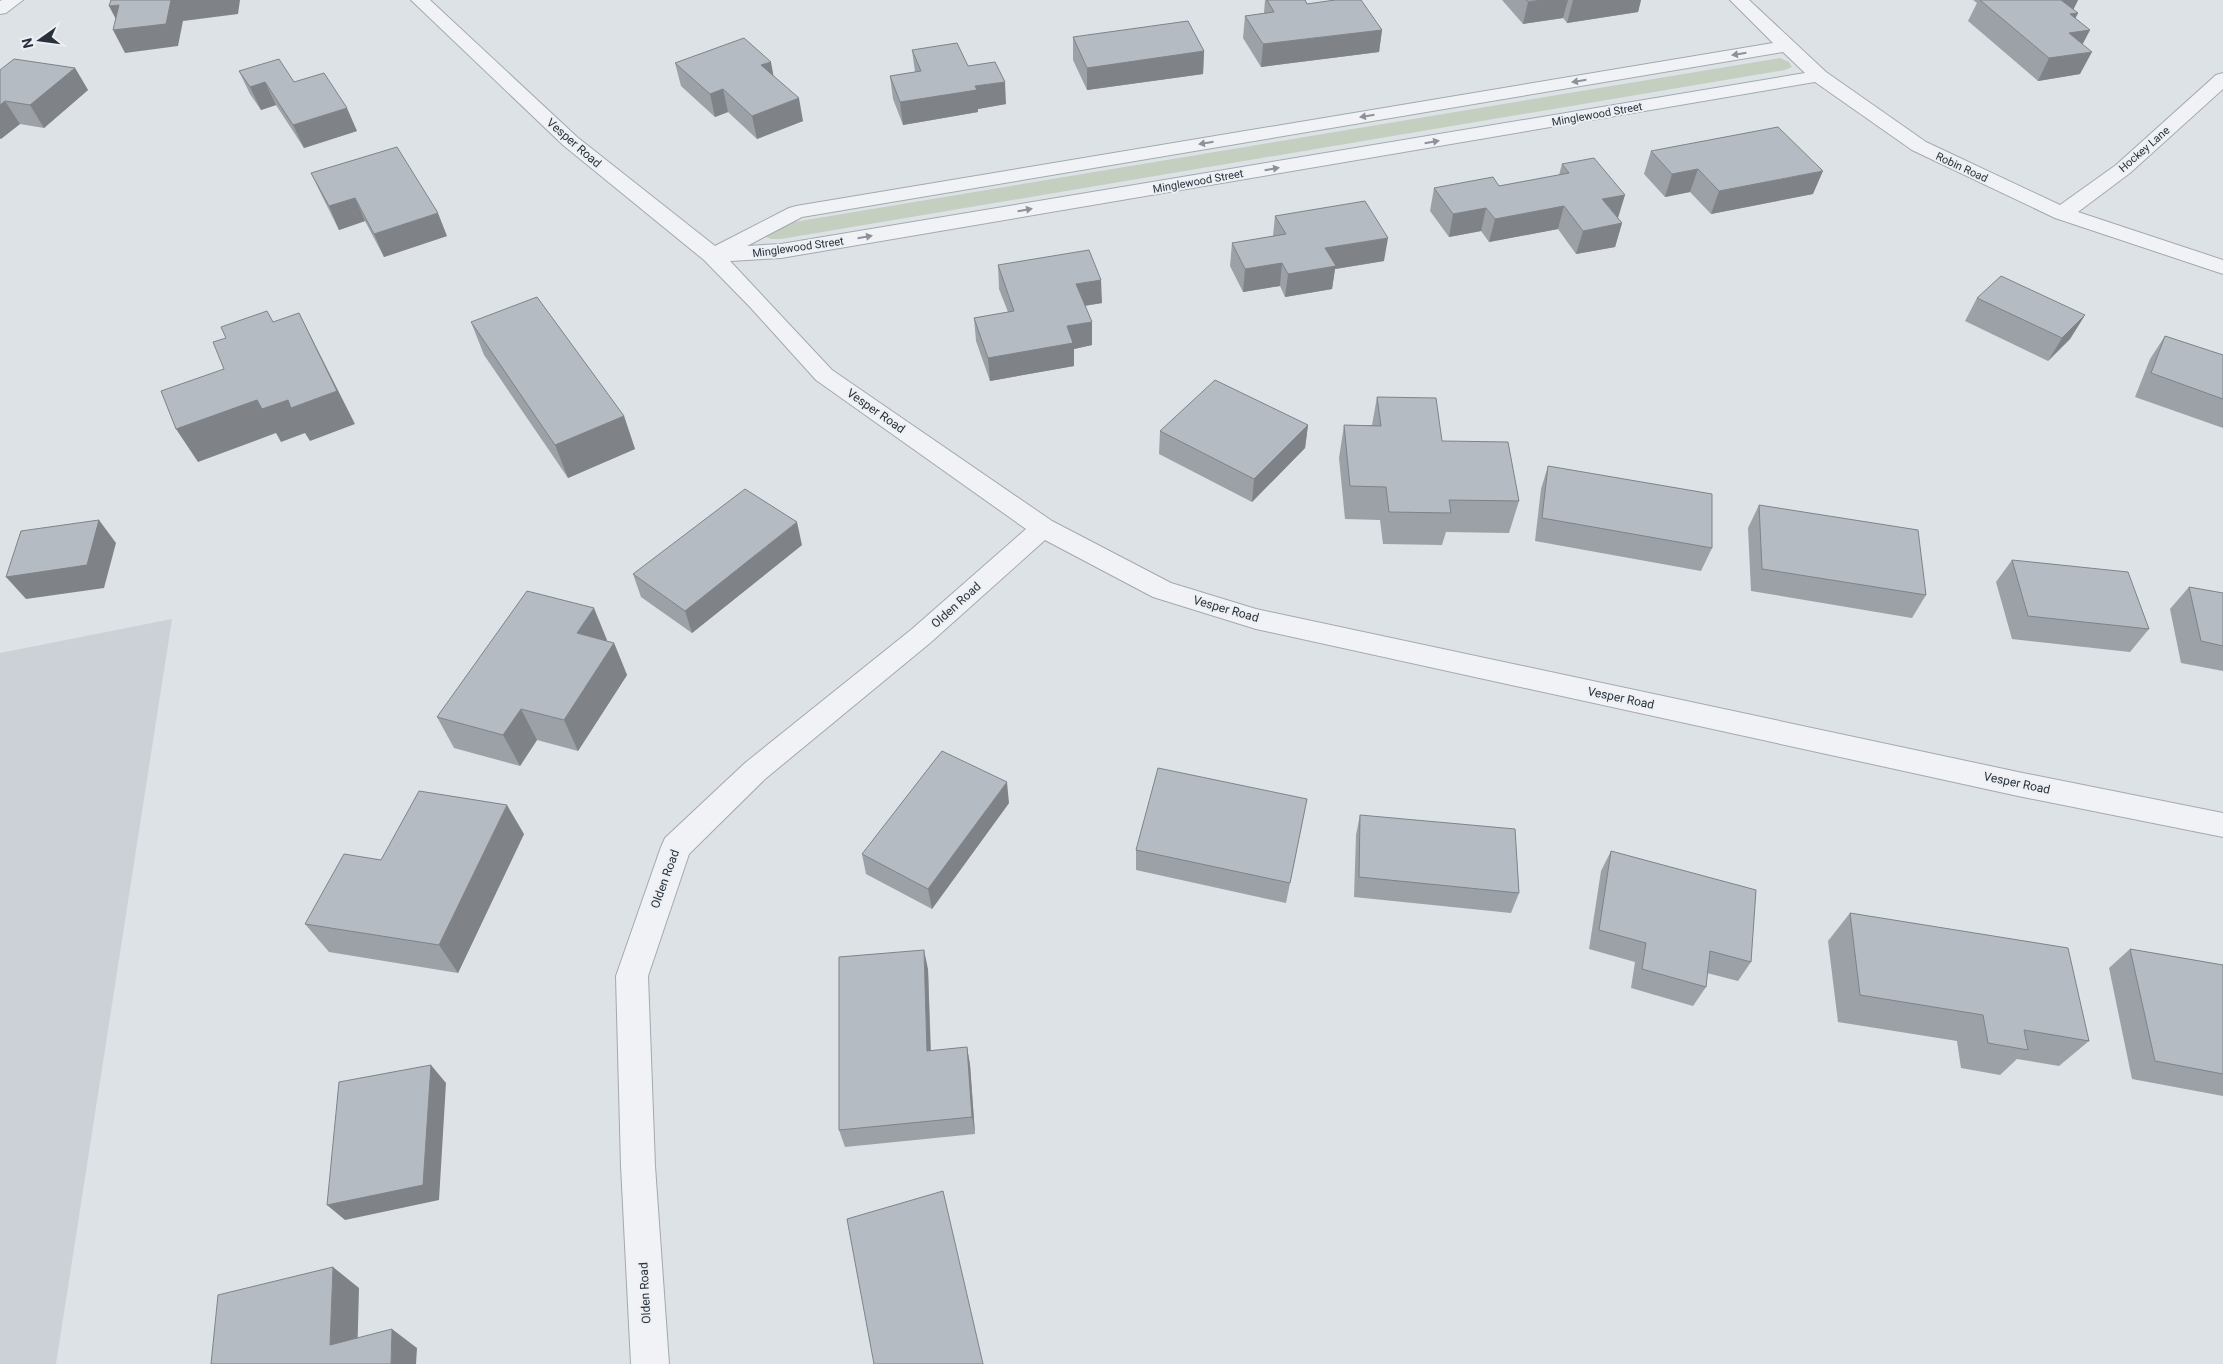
<svg xmlns="http://www.w3.org/2000/svg" width="2223" height="1364" viewBox="0 0 2223 1364" font-family="Roboto,sans-serif">
	<rect width="100%" height="100%" fill="#dde2e6"/>
	<path fill="#ccd1d7" d="M 172,619 L 56,1364 L 0,1364 L 0,653 Z"/>
	<path fill="#c5cfbf" d="M 1780,58 L 1789,62 L 1792,67 L 1785,70 L 781,239 L 771,239 L 764,236 L 776,225 Z"/>
	<g fill="none" stroke-linecap="round" stroke-linejoin="round">
		<defs>
			<path id="minor" d="M 2,0 L 23,0 L 6,13 L 0,14 L 0,1 Z
				M 411,0 L 430,0 L 577,137 L 715,246 L 789,208 L 796,206 L 1773,43 L 1730,0 L 1749,0 L 1826,72 L 1926,142 L 2060,205 L 2116,165 L 2216,75 L 2223,73 L 2223,89 L 2130,173 L 2078,212 L 2223,260 L 2223,274 L 2055,218 L 1912,150 L 1815,82 L 781,258 L 730,261 L 832,370 L 1052,521 L 1171,583 L 1256,609 L 2018,772 L 2223,813 L 2223,837 L 2018,796 L 1256,629 L 1153,597 L 1045,540 L 930,643 L 765,779 L 689,854 L 648,976 L 655,1166 L 669,1364 L 631,1364 L 621,1166 L 616,976 L 661,847 L 665,838 L 745,763 L 912,629 L 1026,529 L 816,380 L 750,307 L 704,260 L 563,145 ZM 1783,52 L 1805,73 L 781,244 L 747,246 L 802,217 Z"/>
		</defs>
		<use href="#minor" stroke="#a3a9af" stroke-width="2"/>
		<use href="#minor" fill="#f0f2f5" fill-rule="evenodd"/>
	</g>
	<path fill="#9ca1a7" d="M 1265,0 L 1305,0 L 1307,4 L 1382,30 L 1379,52 L 1261,67 L 1243,38 L 1245,16 L 1264,13 Z
		M 1502,0 L 1641,0 L 1638,12 L 1567,23 L 1563,18 L 1523,24 Z
		M 1973,0 L 2078,0 L 2073,10 L 2078,13 L 2075,19 L 2090,30 L 2082,44 L 2080,74 L 2038,81 L 1968,21 L 1977,3 Z
		M 1073,37 L 1204,51 L 1203,74 L 1087,90 L 1073,60 Z
		M 912,50 L 968,66 L 1006,104 L 978,109 L 978,112 L 903,125 L 893,99 L 890,76 L 915,72 Z
		M 675,63 L 774,76 L 803,121 L 757,139 L 728,112 L 715,117 L 681,86 Z
		M 75,68 L 88,90 L 44,128 L 20,124 L 0,139 L 0,70 Z
		M 239,71 L 294,82 L 357,131 L 304,148 L 276,105 L 261,110 L 250,94 Z
		M 1651,151 L 1813,194 L 1711,214 L 1690,192 L 1665,197 L 1644,174 Z
		M 1562,164 L 1618,218 L 1622,223 L 1615,247 L 1576,254 L 1558,229 L 1489,242 L 1481,231 L 1449,237 L 1430,211 L 1434,188 L 1499,186 L 1559,175 Z
		M 311,173 L 447,236 L 384,257 L 365,221 L 339,230 L 322,196 Z
		M 1275,216 L 1384,261 L 1335,269 L 1332,289 L 1285,297 L 1280,286 L 1243,292 L 1230,266 L 1232,243 L 1273,236 Z
		M 998,265 L 1102,303 L 1085,306 L 1092,322 L 1092,345 L 1074,349 L 1074,366 L 990,381 L 976,341 L 974,318 L 1008,312 L 999,289 Z
		M 1977,298 L 2085,315 L 2070,339 L 2048,361 L 1965,321 Z
		M 471,322 L 624,416 L 635,449 L 568,478 L 484,355 Z
		M 2165,336 L 2223,355 L 2223,428 L 2135,397 L 2150,359 Z
		M 1377,397 L 1442,441 L 1519,501 L 1509,533 L 1446,532 L 1442,545 L 1383,544 L 1380,520 L 1345,519 L 1339,458 L 1344,425 L 1372,425 Z
		M 1308,425 L 1305,448 L 1252,502 L 1159,454 L 1160,431 Z
		M 1548,466 L 1712,548 L 1701,571 L 1535,541 L 1541,489 Z
		M 1759,505 L 1926,595 L 1912,618 L 1751,591 L 1748,528 Z
		M 802,545 L 692,633 L 641,597 L 633,574 Z
		M 2012,560 L 2149,629 L 2130,652 L 2012,639 L 1996,582 Z
		M 2189,587 L 2223,593 L 2223,671 L 2181,663 L 2170,609 Z
		M 607,640 L 606,641 L 614,643 L 627,675 L 578,751 L 537,740 L 520,766 L 454,748 L 437,717 Z
		M 1307,799 L 1286,903 L 1136,870 L 1136,850 Z
		M 1009,803 L 932,909 L 866,874 L 862,854 Z
		M 1360,815 L 1519,893 L 1511,913 L 1354,897 L 1356,835 Z
		M 524,834 L 458,973 L 329,952 L 305,924 L 381,860 Z
		M 1611,851 L 1751,962 L 1738,981 L 1707,973 L 1706,987 L 1693,1006 L 1631,988 L 1635,962 L 1589,949 L 1601,871 Z
		M 1850,913 L 2089,1041 L 2059,1066 L 2017,1059 L 2000,1075 L 1961,1068 L 1957,1041 L 1838,1022 L 1828,941 Z
		M 2130,949 L 2223,965 L 2223,1096 L 2132,1079 L 2109,968 Z
		M 928,969 L 931,1051 L 967,1047 L 970,1065 L 975,1134 L 845,1147 L 839,1130 Z"/>
	<path fill="#7f8388" d="M 171,0 L 240,0 L 238,14 L 183,21 L 178,46 L 125,53 L 113,30 Z
		M 1542,0 L 1568,0 L 1563,18 L 1523,24 L 1528,2 Z
		M 1573,0 L 1641,0 L 1638,12 L 1567,23 Z
		M 2060,0 L 2078,0 L 2071,14 L 2078,13 L 2066,36 Z
		M 119,5 L 121,29 L 109,6 Z
		M 1382,30 L 1379,52 L 1261,67 L 1263,44 Z
		M 2090,30 L 2078,53 L 2069,33 Z
		M 1204,51 L 1203,74 L 1087,90 L 1087,68 Z
		M 2092,52 L 2080,74 L 2038,81 L 2049,58 Z
		M 771,62 L 775,84 L 761,65 Z
		M 75,68 L 88,90 L 44,128 L 30,105 Z
		M 265,82 L 276,105 L 261,110 L 250,87 Z
		M 1005,82 L 1006,104 L 978,109 L 978,112 L 903,125 L 900,102 L 975,86 Z
		M 723,89 L 728,112 L 715,117 L 710,94 Z
		M 799,98 L 803,121 L 757,139 L 752,116 Z
		M 5,101 L 20,124 L 1,139 L 0,138 L 0,105 Z
		M 347,108 L 357,131 L 304,148 L 293,125 Z
		M 1698,169 L 1690,192 L 1665,197 L 1672,174 Z
		M 1823,171 L 1813,194 L 1711,214 L 1719,191 Z
		M 1625,195 L 1618,218 L 1602,199 Z
		M 355,198 L 365,221 L 339,230 L 329,206 Z
		M 1564,206 L 1558,229 L 1489,242 L 1495,219 Z
		M 1486,208 L 1481,231 L 1449,237 L 1453,214 Z
		M 438,213 L 447,236 L 384,257 L 374,234 Z
		M 1622,223 L 1615,247 L 1576,254 L 1583,231 Z
		M 1388,238 L 1384,261 L 1335,269 L 1332,289 L 1285,297 L 1288,274 L 1325,248 Z
		M 1282,263 L 1280,286 L 1243,292 L 1245,269 Z
		M 1101,280 L 1102,303 L 1076,307 L 1076,284 Z
		M 299,313 L 355,424 L 310,441 L 305,433 L 281,442 L 276,433 L 198,462 L 176,429 Z
		M 2085,315 L 2070,339 L 2048,361 L 2062,338 Z
		M 1092,322 L 1092,345 L 1074,349 L 1074,366 L 990,381 L 988,358 L 1067,326 Z
		M 624,416 L 635,449 L 568,478 L 555,445 Z
		M 1308,425 L 1305,448 L 1252,502 L 1254,479 Z
		M 99,520 L 116,543 L 104,588 L 26,599 L 6,577 Z
		M 797,522 L 802,545 L 692,633 L 685,611 Z
		M 594,608 L 607,640 L 591,665 L 577,633 Z
		M 614,643 L 627,675 L 578,751 L 564,720 Z
		M 521,709 L 537,740 L 520,766 L 503,735 Z
		M 1007,782 L 1009,803 L 932,909 L 928,889 Z
		M 507,805 L 524,834 L 458,973 L 439,945 Z
		M 924,950 L 928,969 L 931,1069 L 927,1051 Z
		M 967,1047 L 970,1065 L 975,1134 L 972,1117 Z
		M 431,1065 L 446,1083 L 439,1200 L 345,1220 L 327,1205 Z
		M 333,1267 L 359,1288 L 357,1363 L 330,1345 Z
		M 392,1329 L 417,1348 L 416,1364 L 391,1364 Z"/>
	<path fill="#b5bbc2" stroke="#7f8388" d="M 111,0 L 171,0 L 166,24 L 113,30 L 119,5 L 109,6 Z
		M 1267,0 L 1305,0 L 1307,4 L 1335,0 L 1361,0 L 1382,30 L 1263,44 L 1245,16 L 1274,12 Z
		M 1526,0 L 1542,0 L 1528,2 Z
		M 1980,0 L 2061,0 L 2078,13 L 2070,14 L 2090,30 L 2069,33 L 2092,52 L 2049,58 Z
		M 1188,21 L 1204,51 L 1087,68 L 1073,37 Z
		M 744,38 L 771,62 L 761,65 L 799,98 L 752,116 L 723,89 L 710,94 L 675,63 Z
		M 957,43 L 968,66 L 995,62 L 1005,82 L 975,86 L 977,90 L 900,102 L 890,76 L 921,71 L 912,50 Z
		M 14,59 L 75,68 L 30,105 L 5,101 L 0,105 L 0,70 Z
		M 279,59 L 294,82 L 324,73 L 347,108 L 293,125 L 265,82 L 250,87 L 239,71 Z
		M 1778,127 L 1823,171 L 1719,191 L 1698,169 L 1672,174 L 1651,151 Z
		M 397,147 L 438,213 L 374,234 L 355,198 L 329,206 L 311,173 Z
		M 1594,158 L 1625,195 L 1602,199 L 1622,223 L 1583,231 L 1564,206 L 1495,219 L 1486,208 L 1453,214 L 1434,188 L 1493,177 L 1499,186 L 1569,173 L 1562,164 Z
		M 1365,201 L 1388,238 L 1325,248 L 1336,266 L 1288,274 L 1282,263 L 1245,269 L 1232,243 L 1286,234 L 1275,216 Z
		M 1089,250 L 1101,280 L 1076,284 L 1092,322 L 1067,326 L 1073,343 L 988,358 L 974,318 L 1014,311 L 998,265 Z
		M 2001,276 L 2085,315 L 2062,338 L 1977,298 Z
		M 537,297 L 624,416 L 555,445 L 471,322 Z
		M 267,311 L 273,322 L 299,313 L 337,391 L 291,408 L 288,400 L 262,409 L 257,400 L 176,429 L 161,391 L 224,369 L 213,342 L 226,338 L 221,327 Z
		M 2165,336 L 2223,355 L 2223,399 L 2151,373 Z
		M 1215,380 L 1308,425 L 1254,479 L 1160,431 Z
		M 1377,397 L 1436,398 L 1442,441 L 1508,442 L 1519,501 L 1449,500 L 1451,513 L 1389,512 L 1386,487 L 1350,486 L 1344,425 L 1381,426 Z
		M 1548,466 L 1712,494 L 1712,548 L 1542,518 Z
		M 745,489 L 797,522 L 685,611 L 633,574 Z
		M 1759,505 L 1918,530 L 1926,595 L 1762,569 Z
		M 99,520 L 87,565 L 6,577 L 21,531 Z
		M 2012,560 L 2128,572 L 2149,629 L 2028,616 Z
		M 2189,587 L 2223,593 L 2223,646 L 2201,641 Z
		M 527,591 L 594,608 L 577,633 L 614,643 L 564,720 L 521,709 L 503,735 L 437,717 Z
		M 942,751 L 1007,782 L 928,889 L 862,854 Z
		M 1158,768 L 1307,799 L 1290,883 L 1136,850 Z
		M 419,791 L 507,805 L 439,945 L 305,924 L 344,854 L 381,860 Z
		M 1360,815 L 1515,829 L 1519,893 L 1359,877 Z
		M 1611,851 L 1756,890 L 1751,962 L 1710,951 L 1706,987 L 1642,969 L 1646,943 L 1599,930 Z
		M 1850,913 L 2068,948 L 2089,1041 L 2024,1030 L 2028,1050 L 1988,1043 L 1983,1015 L 1860,995 Z
		M 2130,949 L 2223,965 L 2223,1074 L 2155,1061 Z
		M 924,950 L 927,1051 L 967,1047 L 972,1117 L 839,1130 L 839,957 Z
		M 431,1065 L 423,1185 L 327,1205 L 339,1082 Z
		M 943,1191 L 983,1364 L 874,1364 L 847,1219 Z
		M 333,1267 L 330,1345 L 392,1329 L 391,1364 L 211,1364 L 218,1295 Z"/>
	<defs><path id="oneway-solid" d="M-6-.8H1V-3.2L6.5 0L1 3.2V.8H-6Z" transform="scale(1.25)"/></defs>
	<g fill="#8c9298">
		<use href="#oneway-solid" transform="translate(1739 54) rotate(171)"/>
		<use href="#oneway-solid" transform="translate(1579 81) rotate(171)"/>
		<use href="#oneway-solid" transform="translate(1367 116) rotate(171)"/>
		<use href="#oneway-solid" transform="translate(1432 142) rotate(-10)"/>
		<use href="#oneway-solid" transform="translate(1206 143) rotate(171)"/>
		<use href="#oneway-solid" transform="translate(1272 169) rotate(-10)"/>
		<use href="#oneway-solid" transform="translate(1025 210) rotate(-10)"/>
		<use href="#oneway-solid" transform="translate(865 237) rotate(-10)"/>
	</g>
	<g text-anchor="middle" stroke-width="4" stroke-linejoin="round" paint-order="stroke">
		<g font-size="11" fill="#28313b" stroke="#ecf0f4">
			<text transform="translate(1597 114) rotate(-10)" y="4">Minglewood Street</text>
			<text transform="translate(2144 149) rotate(-41)" y="4">Hockey Lane</text>
			<text transform="translate(1962 167) rotate(25)" y="4">Robin Road</text>
			<text transform="translate(1198 181) rotate(-10)" y="4">Minglewood Street</text>
			<text transform="translate(798 247) rotate(-8)" y="4">Minglewood Street</text>
		</g>
		<g font-size="12" fill="#28313b" stroke="#ecf0f4">
			<text transform="translate(574 143) rotate(41)" y="4">Vesper Road</text>
			<text transform="translate(876 411) rotate(35)" y="4">Vesper Road</text>
			<text transform="translate(956 605) rotate(-42)" y="4">Olden Road</text>
			<text transform="translate(1226 609) rotate(16)" y="4">Vesper Road</text>
			<text transform="translate(1621 698) rotate(12)" y="4">Vesper Road</text>
			<text transform="translate(2017 783) rotate(12)" y="4">Vesper Road</text>
			<text transform="translate(665 879) rotate(-70)" y="4">Olden Road</text>
			<text transform="translate(645 1293) rotate(-93)" y="4">Olden Road</text>
		</g>
	</g>
	<g transform="translate(40 40) rotate(256)" stroke="#ecf0f4" stroke-width="4" paint-order="stroke">
	<path d="M0-4L9 19L0 12L-9 19Z" fill="#28313b"/>
	<text y="-8" font-size="14" font-weight="bold" text-anchor="middle" fill="#28313b">N</text>
	</g>
</svg>
